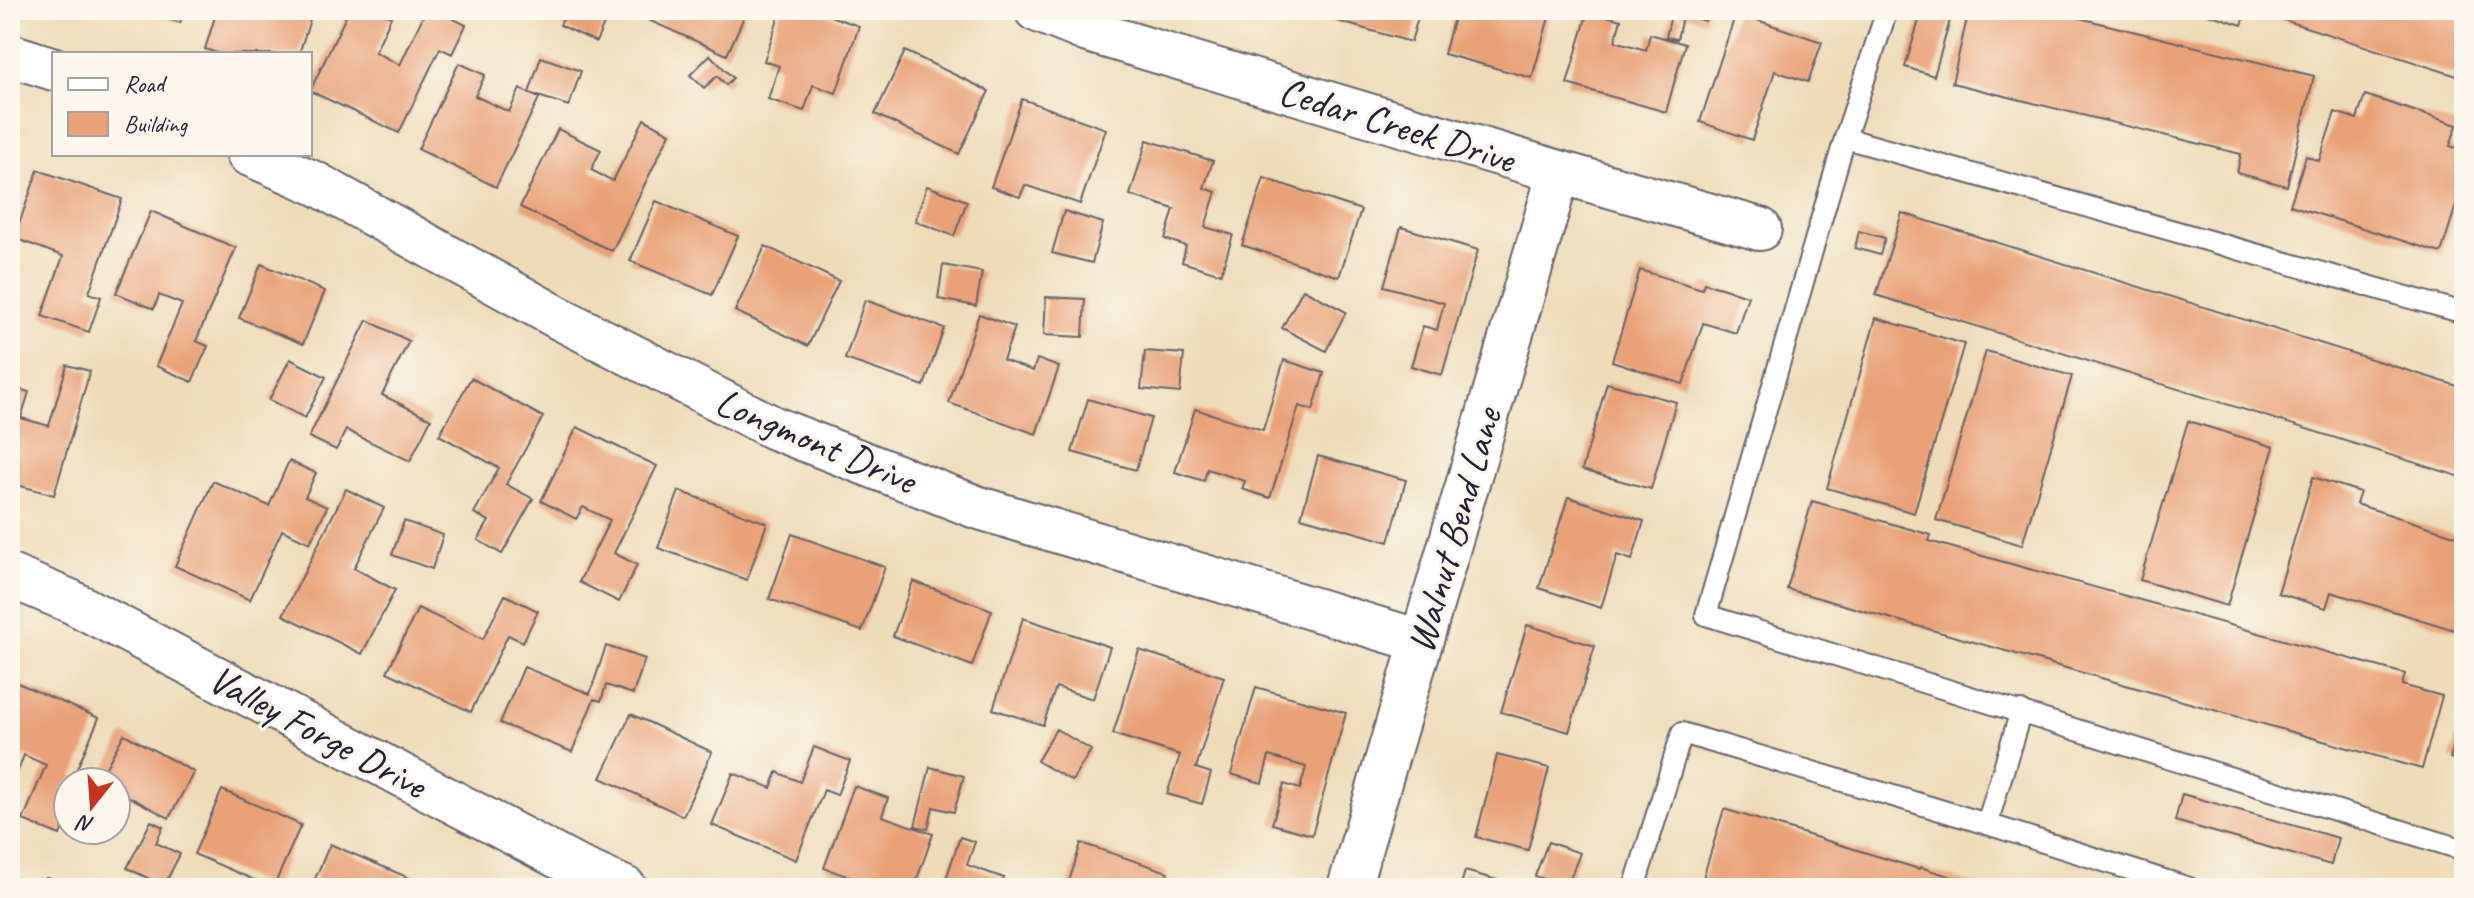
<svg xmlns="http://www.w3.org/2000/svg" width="2474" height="898" viewBox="0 0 2474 898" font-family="Caveat,sans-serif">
	<rect width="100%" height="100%" fill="#fbf7ec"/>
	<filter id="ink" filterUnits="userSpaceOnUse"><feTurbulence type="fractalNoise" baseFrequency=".0125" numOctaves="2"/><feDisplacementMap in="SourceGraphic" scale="16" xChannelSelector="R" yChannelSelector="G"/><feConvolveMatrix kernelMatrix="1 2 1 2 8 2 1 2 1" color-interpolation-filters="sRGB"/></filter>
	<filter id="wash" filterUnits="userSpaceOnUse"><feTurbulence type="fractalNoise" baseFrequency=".006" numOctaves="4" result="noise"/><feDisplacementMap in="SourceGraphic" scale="32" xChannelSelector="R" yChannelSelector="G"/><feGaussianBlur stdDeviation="1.8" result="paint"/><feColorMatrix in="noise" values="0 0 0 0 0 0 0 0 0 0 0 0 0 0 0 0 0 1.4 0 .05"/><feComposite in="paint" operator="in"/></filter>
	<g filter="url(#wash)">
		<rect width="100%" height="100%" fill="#eedcb9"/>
		<g id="blocks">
			<path fill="#e9a278" d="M 142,10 L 185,10 L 180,23 Z
				M 217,10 L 313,10 L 299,54 L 220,54 L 205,49 Z
				M 349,10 L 376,10 L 391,17 L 375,52 L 400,65 L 426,10 L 435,10 L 466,25 L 452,54 L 440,48 L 399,133 L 310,91 Z
				M 567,10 L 598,10 L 593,19 L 604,24 L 596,42 L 560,25 Z
				M 640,10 L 747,10 L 727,55 L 637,15 Z
				M 781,10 L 813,10 L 859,26 L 836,93 L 813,85 L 804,111 L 768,99 L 779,66 L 764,61 Z
				M 1325,10 L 1420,10 L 1411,42 L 1323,17 Z
				M 1456,10 L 1551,10 L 1532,78 L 1444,54 Z
				M 1668,10 L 1707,10 L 1705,21 Z
				M 1922,10 L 1953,10 L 1934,76 L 1905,67 Z
				M 1969,10 L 2047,10 L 2314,76 L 2287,186 L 2237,173 L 2241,154 L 1952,83 Z
				M 2196,10 L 2247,10 L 2242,25 Z
				M 2253,10 L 2464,10 L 2464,65 L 2460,77 Z
				M 1588,11 L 1621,20 L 1615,41 L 1646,50 L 1650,34 L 1685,44 L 1666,112 L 1567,84 Z
				M 1736,13 L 1822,42 L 1808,82 L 1775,71 L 1752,140 L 1700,122 Z
				M 1671,15 L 1682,17 L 1677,39 L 1666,37 Z
				M 905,51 L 989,91 L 959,154 L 875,114 Z
				M 710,55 L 733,78 L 726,85 L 717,76 L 704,88 L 690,75 Z
				M 541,57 L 581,71 L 569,106 L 529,93 Z
				M 459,63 L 485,75 L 475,96 L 509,112 L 520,89 L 539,98 L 496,187 L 418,149 Z
				M 2365,95 L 2457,125 L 2450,146 L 2464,150 L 2464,180 L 2441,253 L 2290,205 L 2306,156 L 2319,161 L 2335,112 L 2357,119 Z
				M 1022,99 L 1106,129 L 1080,204 L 1025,185 L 1020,197 L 991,187 Z
				M 644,119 L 670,133 L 612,251 L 520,207 L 558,129 L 601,150 L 591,170 L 613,181 Z
				M 1147,140 L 1213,161 L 1204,188 L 1216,192 L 1205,227 L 1233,235 L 1221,274 L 1182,262 L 1186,246 L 1165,239 L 1174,209 L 1130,195 Z
				M 38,170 L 122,199 L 89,293 L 101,297 L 89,332 L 42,316 L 63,256 L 14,238 Z
				M 1264,178 L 1361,210 L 1339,277 L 1242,245 Z
				M 927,186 L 967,201 L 954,236 L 915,221 Z
				M 656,201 L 738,236 L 712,295 L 630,261 Z
				M 151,211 L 236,248 L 196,341 L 208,346 L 192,382 L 156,366 L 182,304 L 159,295 L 154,309 L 116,293 Z
				M 1064,211 L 1103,223 L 1092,263 L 1052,253 Z
				M 1902,213 L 2464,388 L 2464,478 L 1876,295 Z
				M 1401,227 L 1478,250 L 1442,375 L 1411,366 L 1423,326 L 1437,330 L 1444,303 L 1384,286 Z
				M 1859,231 L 1885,238 L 1880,255 L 1855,248 Z
				M 765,246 L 839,281 L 808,346 L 735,311 Z
				M 261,264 L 325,291 L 303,344 L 239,318 Z
				M 943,265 L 982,272 L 976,306 L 938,299 Z
				M 1640,270 L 1702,289 L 1704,283 L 1748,296 L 1736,333 L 1703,323 L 1683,384 L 1612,361 Z
				M 1303,289 L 1346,312 L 1326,351 L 1282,328 Z
				M 1046,297 L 1085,299 L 1083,337 L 1044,335 Z
				M 865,300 L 944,328 L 924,386 L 845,359 Z
				M 979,314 L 1015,327 L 1003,360 L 1033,371 L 1037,359 L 1059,367 L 1036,434 L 949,403 Z
				M 1876,318 L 1964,344 L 1914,513 L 1827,488 Z
				M 367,320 L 409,341 L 382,395 L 431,419 L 410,461 L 346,430 L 336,450 L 309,437 Z
				M 1145,351 L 1184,354 L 1180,393 L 1141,389 Z
				M 1986,351 L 2072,376 L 2022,545 L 1936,520 Z
				M 290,359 L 326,377 L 305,418 L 269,400 Z
				M 1284,360 L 1324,373 L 1313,410 L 1299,406 L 1270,498 L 1242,489 L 1245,481 L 1207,469 L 1204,481 L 1175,472 L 1195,409 L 1263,430 Z
				M 67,365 L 90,371 L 54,495 L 10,483 L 10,387 L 29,392 L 21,418 L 49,426 Z
				M 471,378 L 543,417 L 506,484 L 533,499 L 502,554 L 478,540 L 489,521 L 474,513 L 499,468 L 439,435 Z
				M 1607,383 L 1676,402 L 1651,489 L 1582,470 Z
				M 1088,399 L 1151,418 L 1136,470 L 1072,452 Z
				M 2188,421 L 2274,447 L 2227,606 L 2140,580 Z
				M 577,427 L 657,466 L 614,553 L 637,565 L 619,602 L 579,582 L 610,520 L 583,507 L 576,519 L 541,501 Z
				M 1318,456 L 1406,480 L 1389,542 L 1301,517 Z
				M 289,461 L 316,473 L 305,497 L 327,507 L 310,543 L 282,530 L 250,600 L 175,566 L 213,481 L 269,506 Z
				M 2313,477 L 2360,492 L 2356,504 L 2464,538 L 2464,633 L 2331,592 L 2326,608 L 2278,593 Z
				M 346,489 L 384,508 L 354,568 L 395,590 L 362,654 L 283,615 Z
				M 679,491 L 767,523 L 747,580 L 658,548 Z
				M 1568,497 L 1644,521 L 1632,560 L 1617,555 L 1601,608 L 1539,588 Z
				M 1812,501 L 1931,535 L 1929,541 L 2405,674 L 2402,685 L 2442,696 L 2422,769 L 1787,589 Z
				M 404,521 L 443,535 L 432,569 L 392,555 Z
				M 792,534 L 885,567 L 862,631 L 769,599 Z
				M 913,581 L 992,610 L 972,666 L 893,636 Z
				M 505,595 L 538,611 L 523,642 L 508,635 L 471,712 L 387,672 L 418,608 L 483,639 Z
				M 1023,618 L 1110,647 L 1093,699 L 1056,687 L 1043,725 L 993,709 Z
				M 1527,625 L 1595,646 L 1569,732 L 1501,712 Z
				M 606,646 L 645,659 L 633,694 L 606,685 L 601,701 L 594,699 L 572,752 L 500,723 L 524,667 L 590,694 Z
				M 1139,650 L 1224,677 L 1196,768 L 1211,773 L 1202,804 L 1167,794 L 1180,755 L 1113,734 Z
				M 13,681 L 99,718 L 71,782 L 68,782 L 63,802 L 68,804 L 68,816 L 60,835 L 23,820 L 46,765 L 24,755 L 18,771 L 10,768 L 10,689 Z
				M 1256,687 L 1346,713 L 1312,835 L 1272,824 L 1284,784 L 1300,789 L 1306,767 L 1269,756 L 1262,783 L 1231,774 Z
				M 631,714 L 712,752 L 683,816 L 601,778 Z
				M 2463,714 L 2464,714 L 2464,762 L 2450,758 Z
				M 1056,729 L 1091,750 L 1072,781 L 1037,761 Z
				M 124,734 L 194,772 L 169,818 L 116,790 L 116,782 L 98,782 Z
				M 814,747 L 850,761 L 837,795 L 824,790 L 796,860 L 712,825 L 733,773 L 771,788 L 777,772 L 800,782 Z
				M 1497,755 L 1549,768 L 1528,850 L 1476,837 Z
				M 930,767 L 964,776 L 954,812 L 933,807 L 928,829 L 915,826 Z
				M 854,786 L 888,798 L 882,816 L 933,834 L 914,888 L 880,888 L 824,868 Z
				M 222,790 L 301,825 L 273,888 L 194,854 Z
				M 2182,794 L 2338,838 L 2331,865 L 2175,821 Z
				M 1724,809 L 1919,869 L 1920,867 L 1987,888 L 1700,888 Z
				M 151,821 L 163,827 L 156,843 L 180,854 L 164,886 L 127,868 Z
				M 960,837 L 975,842 L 967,865 L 1004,878 L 1001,888 L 943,888 Z
				M 1548,842 L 1580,853 L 1567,887 L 1535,876 Z
				M 1081,843 L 1168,872 L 1162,888 L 1067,888 Z
				M 330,844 L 414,880 L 411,888 L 311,888 Z
				M 1465,871 L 1504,882 L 1502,888 L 1460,888 Z
				M 46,878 L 80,887 L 80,888 L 42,888 Z"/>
		</g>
	</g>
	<g filter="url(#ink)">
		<use href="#blocks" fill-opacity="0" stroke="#696367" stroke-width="2"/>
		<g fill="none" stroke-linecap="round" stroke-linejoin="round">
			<defs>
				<path id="lane" d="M 1887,10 L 1845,138 L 1706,615 L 2464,850
					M 1845,138 L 2464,313
					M 1987,824 L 2021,711
					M 1634,888 L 1682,733 L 1987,824 L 2189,888"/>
				<path id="street" d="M 1036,10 L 1088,31 L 1559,172 L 1760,229
					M 10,55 L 54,69
					M 248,154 L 317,184 L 557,317 L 774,428 L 976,507 L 1420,641
					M 10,576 L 70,601 L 575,866 L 625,888
					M 1349,888 L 1559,172"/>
			</defs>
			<use href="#lane" stroke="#696367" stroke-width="24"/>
			<use href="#street" stroke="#696367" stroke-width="46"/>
			<use href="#lane" stroke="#fff" stroke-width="20"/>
			<use href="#street" stroke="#fff" stroke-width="42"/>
		</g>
	</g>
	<g text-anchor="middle" stroke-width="6" stroke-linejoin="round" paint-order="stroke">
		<g font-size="40" fill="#22223b" stroke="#fbf7ec">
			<text transform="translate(1397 124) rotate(17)" y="14">Cedar Creek Drive</text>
			<text transform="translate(816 440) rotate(23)" y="14">Longmont Drive</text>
			<text transform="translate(1453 530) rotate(-74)" y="14">Walnut Bend Lane</text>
			<text transform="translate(318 731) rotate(28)" y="14">Valley Forge Drive</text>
		</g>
	</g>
	<rect width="2474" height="898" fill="none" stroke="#fbf7ec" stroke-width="40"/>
	<rect x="52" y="52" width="260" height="104" fill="#fbf7ec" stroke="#a4a2a5" stroke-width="2"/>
	<rect x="68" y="78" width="40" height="12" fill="#ffffff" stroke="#a4a2a5" stroke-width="2"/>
	<text x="124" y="92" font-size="24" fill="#22223b">Road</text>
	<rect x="68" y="112" width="40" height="24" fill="#e9a278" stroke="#a4a2a5" stroke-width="2"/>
	<text x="124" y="132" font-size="24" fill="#22223b">Building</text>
	<g transform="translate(92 806) rotate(197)"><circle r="38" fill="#fbf7ec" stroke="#a4a2a5" stroke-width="2"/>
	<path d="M0-6L14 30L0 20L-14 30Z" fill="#c8321e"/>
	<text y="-12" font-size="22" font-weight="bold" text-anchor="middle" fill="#22223b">N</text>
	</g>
</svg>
